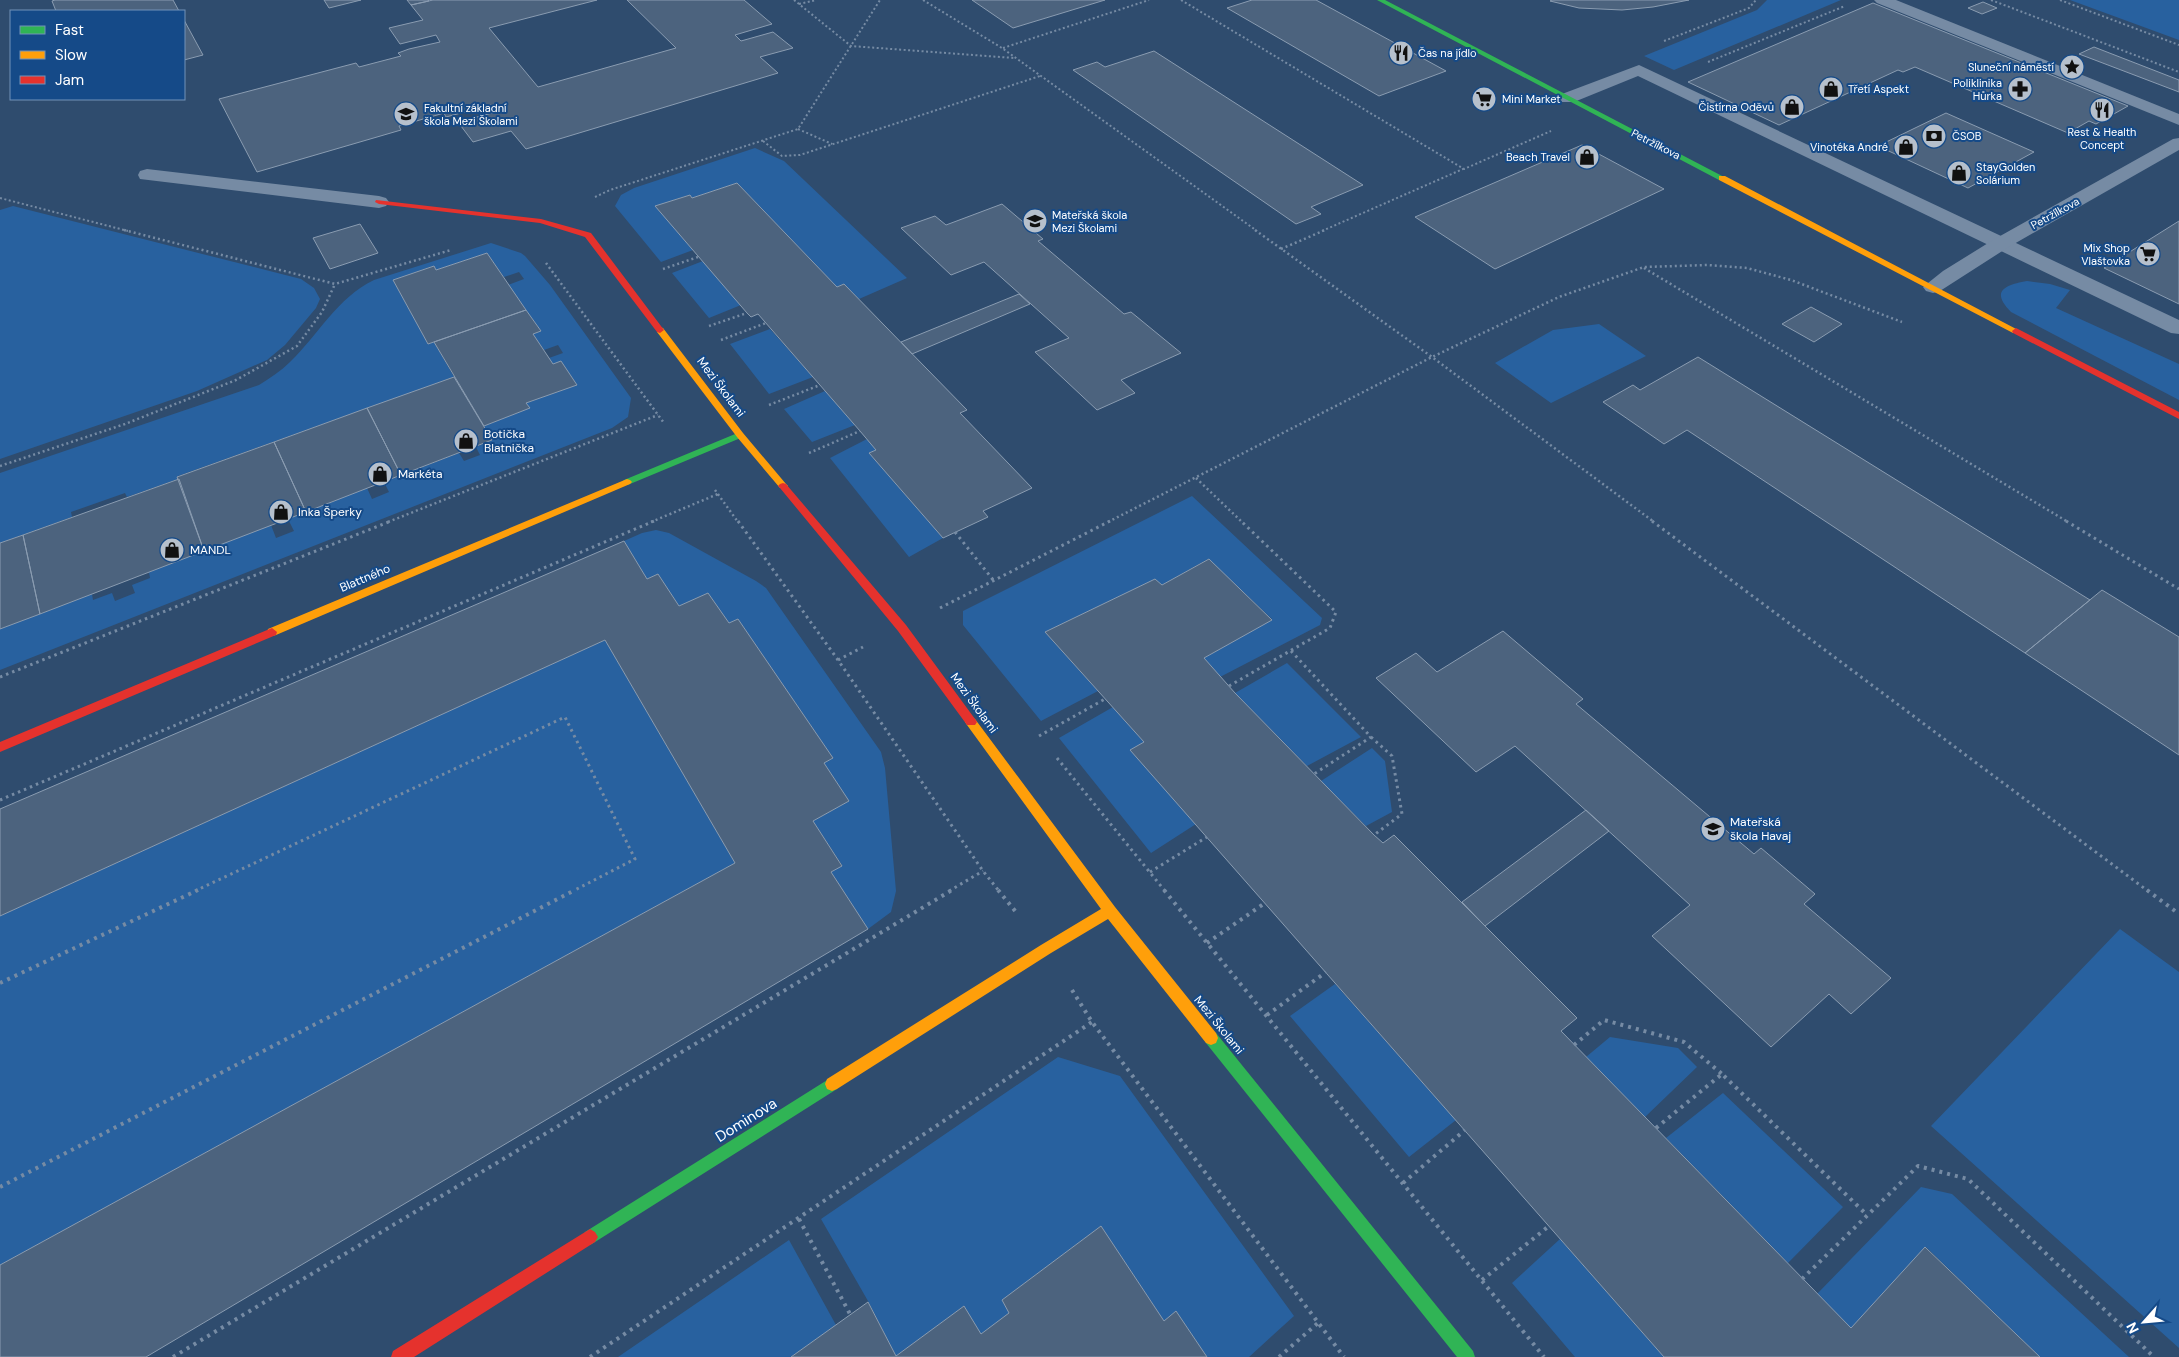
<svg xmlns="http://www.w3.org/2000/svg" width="2179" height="1357" viewBox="0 0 2179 1357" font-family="'DM Sans',sans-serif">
	<rect width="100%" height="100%" fill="#2f4c6e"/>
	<path fill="#28619f" d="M 1767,0 L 1841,0 L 1674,70 L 1644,56 L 1757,10 Z
		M 2070,0 L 2179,0 L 2179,40 Z
		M 755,148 L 784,161 L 907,278 L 859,299 L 844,284 L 837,287 L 737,183 L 692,198 L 689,195 L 656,206 L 693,250 L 661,262 L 615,206 L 621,195 L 634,188 Z
		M 13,206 L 301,279 L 314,288 L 320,299 L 316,308 L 285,345 L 267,360 L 197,391 L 0,459 L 0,210 Z
		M 491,243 L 521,253 L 525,256 L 550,285 L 631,398 L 628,417 L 612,428 L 0,670 L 0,629 L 92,594 L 93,600 L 112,593 L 115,601 L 135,593 L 132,585 L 150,578 L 149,572 L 271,525 L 276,538 L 294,531 L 288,519 L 367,488 L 372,499 L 389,492 L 384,482 L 459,453 L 464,461 L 480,455 L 476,447 L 492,440 L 484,426 L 529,408 L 526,403 L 577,385 L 561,361 L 553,364 L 549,358 L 563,353 L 558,345 L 544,350 L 533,334 L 541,331 L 508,285 L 524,279 L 519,272 L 504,277 L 487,253 L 436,270 L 433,266 L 393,280 L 428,344 L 434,342 L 454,377 L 178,476 L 178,479 L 127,497 L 125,493 L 71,512 L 72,517 L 0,543 L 0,473 L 259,385 C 270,378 281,371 290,362 C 319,334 337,298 374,280 Z
		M 703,261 L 741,305 L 709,318 L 672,273 Z
		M 2027,281 L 2050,284 L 2070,290 L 2056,308 L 2179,364 L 2179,400 L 2011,312 C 1990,291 2005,285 2027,281 Z
		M 1599,324 L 1646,356 L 1551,403 L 1495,363 L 1553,330 Z
		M 770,329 L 813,377 L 769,394 L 730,344 Z
		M 825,391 L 855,425 L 812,442 L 784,409 Z
		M 867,439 L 876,450 L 869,453 L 943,538 L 909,557 L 830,458 Z
		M 1192,496 L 1322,618 L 1320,625 L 1220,677 L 1204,658 L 1272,619 L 1208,559 L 1162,585 L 1155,579 L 1045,632 L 1098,691 L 1041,721 L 963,625 L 963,611 Z
		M 656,530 L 669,533 L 756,581 L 766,588 L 881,752 L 885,768 L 896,891 L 891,912 L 868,929 L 831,872 L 842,865 L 813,821 L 849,801 L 824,763 L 833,758 L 738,619 L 729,623 L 708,593 L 679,606 L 658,574 L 647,579 L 624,541 L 642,533 Z
		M 605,640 L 735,863 L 0,1265 L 0,916 Z
		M 1287,663 L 1361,737 L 1307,766 L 1235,693 Z
		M 1113,707 L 1144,742 L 1131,750 L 1196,824 L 1151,853 L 1059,738 Z
		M 1372,748 L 1385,761 L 1392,812 L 1366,826 L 1321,781 Z
		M 2120,929 L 2179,972 L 2179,1348 L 1931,1126 Z
		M 1335,984 L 1456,1120 L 1409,1157 L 1290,1016 Z
		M 1610,1037 L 1678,1048 L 1697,1067 L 1645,1117 L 1586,1057 Z
		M 1058,1057 L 1120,1076 L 1294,1316 L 1249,1357 L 1207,1357 L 1176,1311 L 1164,1321 L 1101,1226 L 1002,1300 L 1009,1313 L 981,1334 L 964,1306 L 896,1356 L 868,1301 L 821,1219 Z
		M 1723,1093 L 1843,1207 L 1788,1263 L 1666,1138 Z
		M 1921,1187 L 1952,1194 L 2129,1357 L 2040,1357 L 1926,1247 L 1851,1328 L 1817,1294 Z
		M 1560,1239 L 1664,1357 L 1575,1357 L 1512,1283 Z
		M 789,1240 L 836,1325 L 791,1357 L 618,1357 Z"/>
	<path fill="#4c637e" stroke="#8a9cb1" d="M 55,0 L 173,0 L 179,11 L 56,11 L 52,1 Z
		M 324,0 L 361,0 L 329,8 Z
		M 407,0 L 428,0 L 429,1 L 411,5 Z
		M 433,0 L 597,0 L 489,28 L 538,87 L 676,48 L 627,0 L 744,0 L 772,24 L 735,35 L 741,41 L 773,32 L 793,48 L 760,57 L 778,73 L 526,149 L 511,131 L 473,142 L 458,122 L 496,112 L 491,105 L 446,117 L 444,113 L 399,126 L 401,130 L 257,172 L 219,99 L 356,63 L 359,67 L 401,56 L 398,53 L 409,49 L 440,42 L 436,35 L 400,44 L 389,28 L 423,20 L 411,5 Z
		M 972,0 L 1105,0 L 1013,28 Z
		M 1252,0 L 1316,0 L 1446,71 L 1379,96 L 1227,8 Z
		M 1552,0 L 1689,0 L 1653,7 L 1622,10 L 1579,8 L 1550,1 Z
		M 1983,2 L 1997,8 L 1982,14 L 1968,8 Z
		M 1873,3 L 2128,106 L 2096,124 L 2089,121 L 2068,133 L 1915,67 L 1903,72 L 1898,70 L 1779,125 L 1688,82 Z
		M 184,20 L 203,55 L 184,60 Z
		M 2094,47 L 2179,80 L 2179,92 L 2079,54 Z
		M 1154,51 L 1363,185 L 1311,207 L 1321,214 L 1296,224 L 1073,70 L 1097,62 L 1105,67 Z
		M 1946,113 L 2034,152 L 1968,188 L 1878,146 Z
		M 1582,145 L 1664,189 L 1495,269 L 1415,217 Z
		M 737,183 L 837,287 L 844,284 L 967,410 L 960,413 L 1032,488 L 983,511 L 988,517 L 943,538 L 869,453 L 876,450 L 860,431 L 758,314 L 751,317 L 747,313 L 655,206 L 690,195 L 692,198 Z
		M 1002,204 L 1043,239 L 1038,241 L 1124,314 L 1131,312 L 1181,353 L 1121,380 L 1135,393 L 1097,410 L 1035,352 L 1069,338 L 984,262 L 951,275 L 901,228 L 935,216 L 946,225 Z
		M 2179,221 L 2179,304 L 2104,268 Z
		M 360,224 L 378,253 L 330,269 L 313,238 Z
		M 487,253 L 526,310 L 428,344 L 393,280 L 434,266 L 436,270 Z
		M 1019,294 L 1030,304 L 912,354 L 901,342 Z
		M 1811,307 L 1842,324 L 1814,342 L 1782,324 Z
		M 526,310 L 541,331 L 533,334 L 553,364 L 561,361 L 577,385 L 526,403 L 530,408 L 484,426 L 434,342 Z
		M 1698,357 L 2090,600 L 2025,653 L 1687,430 L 1664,444 L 1603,402 L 1633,385 L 1640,390 Z
		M 454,377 L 492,440 L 401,475 L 367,408 Z
		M 367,408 L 401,475 L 306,512 L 274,442 Z
		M 274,442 L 306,512 L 204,551 L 177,477 Z
		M 179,479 L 204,551 L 40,614 L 23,535 Z
		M 23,535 L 40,614 L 0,629 L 0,543 Z
		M 624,541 L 647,579 L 658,574 L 679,606 L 708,593 L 729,623 L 738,619 L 833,758 L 824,763 L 849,801 L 813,821 L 842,866 L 831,872 L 868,929 L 146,1357 L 0,1357 L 0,1265 L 735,863 L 605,640 L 0,916 L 0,809 Z
		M 1209,559 L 1272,620 L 1204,658 L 1235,693 L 1374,835 L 1383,843 L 1394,835 L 1577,1018 L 1561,1031 L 1851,1328 L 1925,1247 L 2040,1357 L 1664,1357 L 1130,750 L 1144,742 L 1045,632 L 1155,579 L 1162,585 Z
		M 2102,590 L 2179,637 L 2179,755 L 2025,653 Z
		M 1503,631 L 1583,699 L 1576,704 L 1754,854 L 1761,848 L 1815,894 L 1804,904 L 1891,978 L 1851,1014 L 1829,994 L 1771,1047 L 1652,936 L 1690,905 L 1515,746 L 1476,772 L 1376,678 L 1416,653 L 1437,672 Z
		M 1586,810 L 1609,831 L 1485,926 L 1462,902 Z
		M 1101,1226 L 1164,1321 L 1176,1311 L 1207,1357 L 791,1357 L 868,1302 L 896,1356 L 964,1306 L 981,1334 L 1009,1313 L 1002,1300 Z"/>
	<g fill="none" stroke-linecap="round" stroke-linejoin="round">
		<path stroke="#768ba4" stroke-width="2" stroke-dasharray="2 2.5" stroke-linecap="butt" d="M 794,0 L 851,46 L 1014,58
			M 923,0 L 1002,48 L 1257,231
			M 1181,0 L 1464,169 L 1551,131
			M 1991,0 L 2179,72
			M 2060,0 L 2179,45
			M 799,4 L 816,0
			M 1664,41 L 1749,8 L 1756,0
			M 1003,48 L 1149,0
			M 1708,62 L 1845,6
			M 798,129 L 832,144
			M 763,141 L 782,156 L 800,155 L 1040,76
			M 595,197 L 610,190 L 798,129 L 880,0
			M 0,198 L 128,231
			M 1322,231 L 1463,169"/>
		<path stroke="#768ba4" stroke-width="2.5" stroke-dasharray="2 3" stroke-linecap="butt" d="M 124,230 L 335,284 L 451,250
			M 1255,230 L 1432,357 L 1654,522
			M 1281,249 L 1325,230
			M 546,263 L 664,423
			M 1644,268 L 2068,522
			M 663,269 L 698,257
			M 709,326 L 747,313
			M 721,340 L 766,323
			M 769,405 L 820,385
			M 809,453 L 860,431
			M 0,466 L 125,424 L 236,380 L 297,346 L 322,312 L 335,284
			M 1196,478 L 1242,522
			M 715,490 L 738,522
			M 388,522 L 658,415
			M 651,522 L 718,494
			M 1108,522 L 1432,357 L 1559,297 L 1644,267 L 1708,265 L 1747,268 L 1791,280 L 1902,322"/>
		<path stroke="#768ba4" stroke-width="3" stroke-dasharray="2.5 4" stroke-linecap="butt" d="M 738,521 L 838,660 L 983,871 L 999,891
			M 1652,521 L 2148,891
			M 2066,521 L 2179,589
			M 955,532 L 994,581
			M 940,608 L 1110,521
			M 1291,651 L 1371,737 L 1314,774
			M 838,660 L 863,647
			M 0,677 L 391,521
			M 1229,686 L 1330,628 L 1336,612 L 1241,521
			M 1039,736 L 1105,699
			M 1371,737 L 1392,756 L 1402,814 L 1374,835
			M 1057,758 L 1165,891
			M 0,800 L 654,521
			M 1150,872 L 1207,837
			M 195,891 L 565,717 L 635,859 L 573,891
			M 949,891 L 983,871"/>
		<path stroke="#768ba4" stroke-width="4" stroke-dasharray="3 5" stroke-linecap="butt" d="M 998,890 L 1016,912
			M 1164,890 L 1544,1357
			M 2147,890 L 2179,914
			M 1207,943 L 1265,903
			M 0,983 L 198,890
			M 1072,990 L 1092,1022 L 1344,1357
			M 1267,1015 L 1326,972
			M 1574,1045 L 1604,1020 L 1684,1042 L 1722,1074
			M 1656,1128 L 1722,1074 L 1867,1215
			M 1403,1183 L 1465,1130
			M 0,1187 L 575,890
			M 799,1219 L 850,1314
			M 1802,1279 L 1918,1166 L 1968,1179 L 2154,1357
			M 1482,1280 L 1549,1226
			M 173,1357 L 952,890
			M 590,1357 L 1092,1022
			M 1279,1357 L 1319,1322"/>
		<path fill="#768ba4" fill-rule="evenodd" d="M 1639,65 L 2179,320 L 2179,334 L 2171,333 L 1638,76 L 1574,102 L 1562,102 L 1559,98 L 1562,94 Z
			M 147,169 L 379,196 L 386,198 L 389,202 L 386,206 L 379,208 L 140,179 L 138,175 L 140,171 Z"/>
		<path fill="#768ba4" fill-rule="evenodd" d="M 1874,0 L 1896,0 L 2179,114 L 2179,125 L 1877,3 Z
			M 2179,138 L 2179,150 L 2007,248 L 1940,291 L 1933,293 L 1926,291 L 1923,287 L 1943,271 L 1993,240 L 2173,139 Z"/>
		<path fill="#30b455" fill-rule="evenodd" d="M 1377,0 L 1385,0 L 1726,178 L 1719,180 Z
			M 740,432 L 743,433 L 743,437 L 630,484 L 627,485 L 622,482 L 624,480 Z
			M 1211,1031 L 1216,1033 L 1473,1351 L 1475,1357 L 1457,1357 L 1206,1043 L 1204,1038 L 1206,1033 Z
			M 832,1077 L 837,1079 L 839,1084 L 837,1089 L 595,1242 L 590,1245 L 585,1242 L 582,1237 L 585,1232 Z"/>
		<path fill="#ff9f0a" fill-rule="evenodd" d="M 1719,176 L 1725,176 L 2020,331 L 2019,333 L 2013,333 L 1719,180 Z
			M 660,327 L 663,328 L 743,433 L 786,484 L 788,486 L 786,488 L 780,488 L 737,437 L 657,332 L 657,328 Z
			M 627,479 L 630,480 L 632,482 L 630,484 L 276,635 L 272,636 L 267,632 L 268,629 Z
			M 971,717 L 975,719 L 1115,907 L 1216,1033 L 1218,1038 L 1216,1043 L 1211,1045 L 1206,1043 L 1108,919 L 1051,953 L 837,1089 L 832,1091 L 827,1089 L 825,1084 L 827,1079 L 1041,945 L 1101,909 L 967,725 L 965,722 L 967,719 Z"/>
		<path fill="#e5322d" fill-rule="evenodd" d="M 376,200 L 541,219 L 591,233 L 664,330 L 660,333 L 657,332 L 585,237 L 540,223 L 379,204 L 375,202 Z
			M 2016,328 L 2179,412 L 2179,419 L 2013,333 L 2012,331 Z
			M 783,483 L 786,484 L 906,625 L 975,719 L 977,722 L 975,725 L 967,725 L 898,631 L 780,488 L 778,486 L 780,484 Z
			M 272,628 L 277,632 L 276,635 L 0,752 L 0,742 Z
			M 590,1229 L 595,1232 L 598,1237 L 595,1242 L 414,1357 L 391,1357 L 393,1351 Z"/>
	</g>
	<defs>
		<symbol id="restaurant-disc" viewBox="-11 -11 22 22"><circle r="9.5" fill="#b6c0cc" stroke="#154a88"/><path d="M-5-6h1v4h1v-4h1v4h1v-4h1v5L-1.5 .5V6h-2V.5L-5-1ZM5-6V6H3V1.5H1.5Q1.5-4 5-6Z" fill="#111"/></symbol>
		<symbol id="sight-disc" viewBox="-11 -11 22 22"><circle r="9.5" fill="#b6c0cc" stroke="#154a88"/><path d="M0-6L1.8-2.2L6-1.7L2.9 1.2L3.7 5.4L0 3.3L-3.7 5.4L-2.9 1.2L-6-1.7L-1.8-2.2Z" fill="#111"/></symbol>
		<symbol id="shop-disc" viewBox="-11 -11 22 22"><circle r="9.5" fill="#b6c0cc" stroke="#154a88"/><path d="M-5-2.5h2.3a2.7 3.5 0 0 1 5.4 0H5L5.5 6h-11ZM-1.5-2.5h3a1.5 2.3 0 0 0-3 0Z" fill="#111"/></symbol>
		<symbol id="pharmacy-disc" viewBox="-11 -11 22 22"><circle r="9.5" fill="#b6c0cc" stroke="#154a88"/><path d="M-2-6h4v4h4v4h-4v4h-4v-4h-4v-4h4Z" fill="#111"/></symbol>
		<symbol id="supermarket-disc" viewBox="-11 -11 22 22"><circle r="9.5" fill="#b6c0cc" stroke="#154a88"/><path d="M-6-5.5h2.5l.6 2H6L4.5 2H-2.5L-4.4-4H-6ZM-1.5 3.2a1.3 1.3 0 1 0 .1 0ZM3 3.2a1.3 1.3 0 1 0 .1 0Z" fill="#111"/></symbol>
		<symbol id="school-disc" viewBox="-11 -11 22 22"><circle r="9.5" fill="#b6c0cc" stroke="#154a88"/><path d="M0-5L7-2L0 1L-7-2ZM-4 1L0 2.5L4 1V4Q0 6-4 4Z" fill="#111"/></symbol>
		<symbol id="bank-disc" viewBox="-11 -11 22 22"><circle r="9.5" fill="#b6c0cc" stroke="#154a88"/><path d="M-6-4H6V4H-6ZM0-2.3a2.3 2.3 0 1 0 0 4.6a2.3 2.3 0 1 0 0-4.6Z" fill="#111"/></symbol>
	</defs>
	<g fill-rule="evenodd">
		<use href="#restaurant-disc" x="1387" y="39" width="28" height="28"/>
		<use href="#sight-disc" x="2058" y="53" width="28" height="28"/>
		<use href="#shop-disc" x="1817" y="75" width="28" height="28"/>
		<use href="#pharmacy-disc" x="2006" y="75" width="28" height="28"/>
		<use href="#supermarket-disc" x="1470" y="85" width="28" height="28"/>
		<use href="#shop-disc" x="1778" y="93" width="28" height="28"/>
		<use href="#restaurant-disc" x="2088" y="96" width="28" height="28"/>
		<use href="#school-disc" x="392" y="100" width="28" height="28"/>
		<use href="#bank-disc" x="1920" y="122" width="28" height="28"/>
		<use href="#shop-disc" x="1892" y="133" width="28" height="28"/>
		<use href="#shop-disc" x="1573" y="143" width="28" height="28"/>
		<use href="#shop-disc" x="1945" y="159" width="28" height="28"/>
		<use href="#school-disc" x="1021" y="207" width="28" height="28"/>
		<use href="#supermarket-disc" x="2134" y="240" width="28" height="28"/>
		<use href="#shop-disc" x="452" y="427" width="28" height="28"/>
		<use href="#shop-disc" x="366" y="460" width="28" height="28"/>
		<use href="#shop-disc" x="267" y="498" width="28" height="28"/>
		<use href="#shop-disc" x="158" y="536" width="28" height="28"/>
		<use href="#school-disc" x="1699" y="815" width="28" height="28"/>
	</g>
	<g text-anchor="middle" stroke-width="4" stroke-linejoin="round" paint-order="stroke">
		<g font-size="11" fill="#fff" stroke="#154a88" text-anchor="start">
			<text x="1418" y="57">Čas na jídlo</text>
			<text x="2054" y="71" text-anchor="end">Sluneční náměstí</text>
			<text x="2002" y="87" text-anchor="end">Poliklinika<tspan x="2002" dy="13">Hůrka</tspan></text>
			<text x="1848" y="93">Třetí Aspekt</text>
			<text x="1502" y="103">Mini Market</text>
			<text x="1774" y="111" text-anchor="end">Čistírna Oděvů</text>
			<text x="424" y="112">Fakultní základní<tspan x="424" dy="13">škola Mezi Školami</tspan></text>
			<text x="2102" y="136" text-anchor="middle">Rest &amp; Health<tspan x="2102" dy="13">Concept</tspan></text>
			<text x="1952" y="140">ČSOB</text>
			<text x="1888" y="151" text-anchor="end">Vinotéka André</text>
			<text x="1570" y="161" text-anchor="end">Beach Travel</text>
			<text x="1976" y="171">StayGolden<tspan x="1976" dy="13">Solárium</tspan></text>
			<text x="1052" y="219">Mateřská škola<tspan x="1052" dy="13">Mezi Školami</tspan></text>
			<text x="2130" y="252" text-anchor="end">Mix Shop<tspan x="2130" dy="13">Vlaštovka</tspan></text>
		</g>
		<g font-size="11" fill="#fff" stroke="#154a88">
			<text transform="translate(1656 144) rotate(27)" y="4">Petržílkova</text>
			<text transform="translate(2055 213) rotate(-29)" y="4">Petržílkova</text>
		</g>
		<g font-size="12" fill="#fff" stroke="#154a88">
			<text transform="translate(721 387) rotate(53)" y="4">Mezi Školami</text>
			<text transform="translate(365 578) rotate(-23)" y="4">Blattného</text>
			<text transform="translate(974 703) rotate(54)" y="4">Mezi Školami</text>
			<text transform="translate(1219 1025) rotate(51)" y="4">Mezi Školami</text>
		</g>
		<g font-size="12" fill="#fff" stroke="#154a88" text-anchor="start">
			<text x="484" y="438">Botička<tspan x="484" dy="14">Blatnička</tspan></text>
			<text x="398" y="478">Markéta</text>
			<text x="298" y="516">Inka Šperky</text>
			<text x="190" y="554">MANDL</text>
			<text x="1730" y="826">Mateřská<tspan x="1730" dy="14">škola Havaj</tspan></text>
		</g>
		<g font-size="15" fill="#fff" stroke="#154a88">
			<text transform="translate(746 1120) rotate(-32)" y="5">Dominova</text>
		</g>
	</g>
	<rect x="10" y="10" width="175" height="90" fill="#154a88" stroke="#7392b8"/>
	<rect x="20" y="26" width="25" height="8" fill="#30b455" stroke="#7392b8"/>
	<text x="55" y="35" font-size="15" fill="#ffffff">Fast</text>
	<rect x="20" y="51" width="25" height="8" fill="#ff9f0a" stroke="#7392b8"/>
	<text x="55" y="60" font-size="15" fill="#ffffff">Slow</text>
	<rect x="20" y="76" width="25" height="8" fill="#e5322d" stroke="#7392b8"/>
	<text x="55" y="85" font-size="15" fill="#ffffff">Jam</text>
	<g transform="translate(2144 1322) rotate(243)" stroke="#154a88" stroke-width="4" paint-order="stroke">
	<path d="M0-4L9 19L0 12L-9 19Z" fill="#ffffff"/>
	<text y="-8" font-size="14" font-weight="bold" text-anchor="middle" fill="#ffffff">N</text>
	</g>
</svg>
